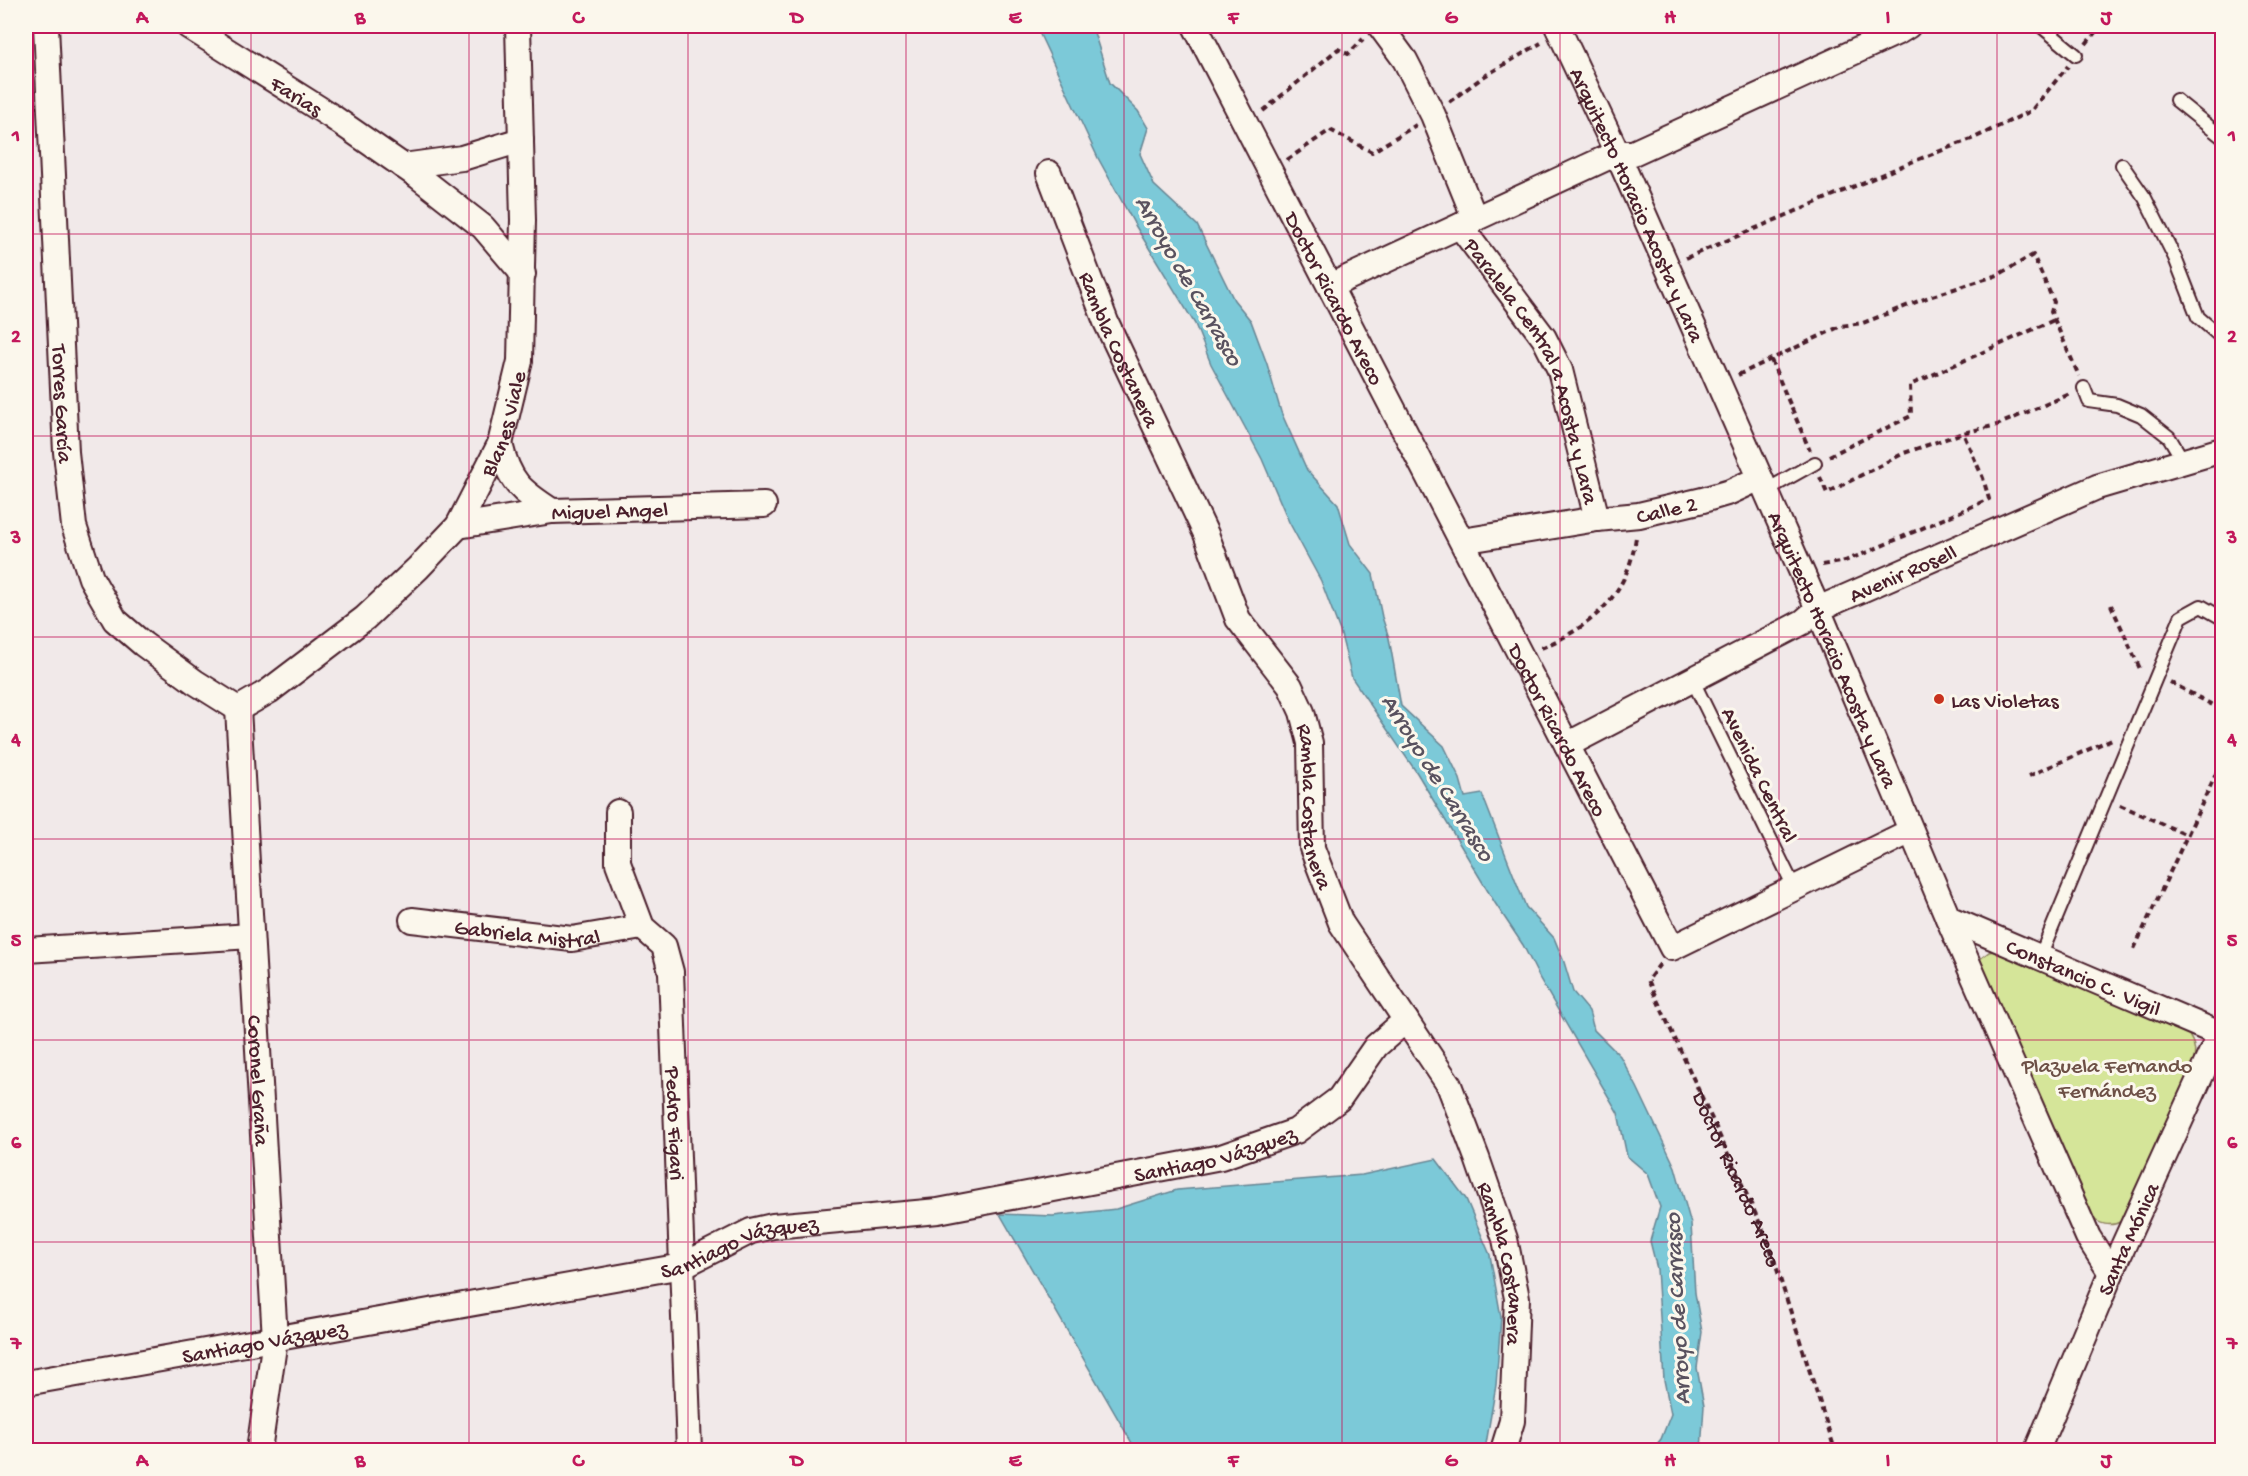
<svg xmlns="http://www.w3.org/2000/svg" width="2248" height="1476" viewBox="0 0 2248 1476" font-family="'Gochi Hand',sans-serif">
	<rect width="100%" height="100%" fill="#f1e9e9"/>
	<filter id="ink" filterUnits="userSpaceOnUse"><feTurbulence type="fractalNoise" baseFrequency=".0167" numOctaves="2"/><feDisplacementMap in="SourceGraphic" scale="12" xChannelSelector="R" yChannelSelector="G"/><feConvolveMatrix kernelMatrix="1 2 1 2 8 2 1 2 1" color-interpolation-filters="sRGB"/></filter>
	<g filter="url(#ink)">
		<path fill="#d5e599" stroke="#908262" stroke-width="1.5" d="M 1998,950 L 2186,1031 C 2196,1044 2197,1054 2191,1069 L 2122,1221 C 2110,1228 2100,1224 2088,1216 L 1979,968 L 1980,959 L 1989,952 Z"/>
		<path fill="#7bc9d8" stroke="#678593" stroke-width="1.5" d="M 1036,26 L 1092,26 L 1110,83 L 1138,111 L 1148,128 L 1140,154 L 1154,185 L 1197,225 L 1234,300 L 1251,321 L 1267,364 L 1281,412 L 1307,470 L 1338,504 L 1350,544 L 1373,574 L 1382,617 L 1389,638 L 1401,706 L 1444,746 L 1460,779 L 1465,797 L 1482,794 L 1526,907 L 1554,938 L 1564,962 L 1573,992 L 1589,1011 L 1594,1030 L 1620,1056 L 1637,1087 L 1675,1167 L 1691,1224 L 1695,1293 L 1702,1332 L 1697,1368 L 1704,1406 L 1701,1450 L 1652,1450 L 1661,1439 L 1671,1414 L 1664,1380 L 1657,1269 L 1650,1241 L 1660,1207 L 1648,1174 L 1627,1156 L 1618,1113 L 1540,979 L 1523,945 L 1495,903 L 1417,773 L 1352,678 L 1340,631 L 1321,581 L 1289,522 L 1262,459 L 1211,364 L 1195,324 L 1135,225 L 1098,158 Z
			M 1436,1159 L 1466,1199 L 1490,1255 L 1501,1317 L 1496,1385 L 1485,1450 L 1136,1450 L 1000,1214 L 1053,1216 L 1116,1209 L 1177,1190 L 1362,1175 Z"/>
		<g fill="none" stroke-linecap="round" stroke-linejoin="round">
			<defs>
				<path id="service" d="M 2041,26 L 2076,55
					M 2176,100 L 2222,137
					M 2122,165 L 2145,198 L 2175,258 L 2198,317 L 2222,338
					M 2084,388 L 2089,401 L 2117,405 L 2141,415 L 2169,437 L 2184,462
					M 1765,491 L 1815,463
					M 1692,679 L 1794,887
					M 2040,957 L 2181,617 L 2201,606 L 2222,618"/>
				<g id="minor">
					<path id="s2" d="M 46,26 L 66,452 L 74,526 L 91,578 L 115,620 L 143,644 L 195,682 L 238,709"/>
					<path id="s3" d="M 188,26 L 331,116 L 419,177 L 483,227 L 523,274"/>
					<path id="s4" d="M 1195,26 L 1672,948 L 1911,831"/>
					<path d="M 1380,26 L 1405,60 L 1433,115 L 1475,219"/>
					<path id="s5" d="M 1557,26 L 1617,153 L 1818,609 L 1948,918 L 2088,1237 L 2111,1273"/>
					<path d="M 403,166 L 462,158 L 521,140"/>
					<path id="s6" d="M 1049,173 L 1106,322 L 1206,534 L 1238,619 L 1290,686 L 1302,712 L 1310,743 L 1312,848 L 1341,923 L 1449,1085 L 1477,1158 L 1505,1239 L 1517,1298 L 1512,1421 L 1503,1450"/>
					<path id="s7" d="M 1460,226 L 1544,338 L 1560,370 L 1597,519"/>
					<path d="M 1330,286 L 1617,153 L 1633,153 L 1900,31 L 1908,26"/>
					<path d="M 500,444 C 509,482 521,491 552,511"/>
					<path id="s8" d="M 458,526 L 552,511 L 764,505"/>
					<path id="s9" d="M 1462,541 L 1597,519 L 1639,515 L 1703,500 L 1730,492 L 1760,478"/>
					<path id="s10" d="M 238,709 L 269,691 L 365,618 L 418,568 L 458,526 L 500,444 L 520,361 L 523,220 L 518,26"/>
					<path id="s11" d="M 238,709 L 275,1339 L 259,1450"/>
					<path id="s12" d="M 1567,745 L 1803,622 L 1818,609 L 2097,487 L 2222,450"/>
					<path id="s13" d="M 618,812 L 618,863 L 642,927 L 664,946 L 671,972 L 689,1450"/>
					<path id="s14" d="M 1948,918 L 2222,1035"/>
					<path id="s15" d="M 412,920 L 572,939 L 642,927"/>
					<path d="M 26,950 L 251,936"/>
					<path id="s16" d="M 26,1383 L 682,1266 L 751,1231 L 773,1226 L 938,1211 L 1221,1157 L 1296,1131 L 1339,1099 L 1376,1046 L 1406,1020"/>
					<path id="s17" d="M 2037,1450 L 2111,1273 L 2222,1029"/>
				</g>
			</defs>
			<use href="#service" stroke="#4a1f2b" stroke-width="16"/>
			<use href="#minor" stroke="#4a1f2b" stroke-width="28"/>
			<g stroke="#4a1f2b" stroke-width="4" stroke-dasharray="6 4.5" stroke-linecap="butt">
				<path d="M 2086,44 L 2100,26"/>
				<path d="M 1449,102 L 1483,77 L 1541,43"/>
				<path d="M 1263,111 L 1338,49 L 1348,54 L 1363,39"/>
				<path d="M 1287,160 L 1330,130 L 1372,152 L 1416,125"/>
				<path d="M 1686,258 L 1909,163 L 1974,138 L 2031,111 L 2068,66"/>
				<path d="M 1771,360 L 1810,451"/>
				<path d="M 1738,375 L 1841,326 L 1863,323 L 1929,297 L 1998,275 L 2033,255 L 2054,302 L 2051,312 L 2079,376"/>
				<path d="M 1829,456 L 1911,416 L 1910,385 L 2054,320"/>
				<path d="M 1820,477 L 1827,493 L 1904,453 L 1963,433 L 1997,425 L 2070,394"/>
				<path d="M 1822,565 L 1845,561 L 1870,551 L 1989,499 L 1983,478 L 1963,433"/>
				<path d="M 2111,605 L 2141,671"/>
				<path d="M 1541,648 C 1593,626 1628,595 1636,537"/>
				<path d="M 2170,682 L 2222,710"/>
				<path d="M 2029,776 L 2112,739"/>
				<path d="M 2120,805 L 2187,835"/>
				<path d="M 2134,949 L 2222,761"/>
				<path id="s1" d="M 1660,964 L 1648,980 L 1768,1241 L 1835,1450"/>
			</g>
			<use href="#service" stroke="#fbf7ec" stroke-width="12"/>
			<use href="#minor" stroke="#fbf7ec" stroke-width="24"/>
		</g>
	</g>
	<path fill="none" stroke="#c2185b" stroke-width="1.5" stroke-opacity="0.55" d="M 251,26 L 251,1450M 469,26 L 469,1450M 688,26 L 688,1450M 906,26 L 906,1450M 1124,26 L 1124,1450M 1342,26 L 1342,1450M 1560,26 L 1560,1450M 1779,26 L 1779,1450M 1997,26 L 1997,1450M 26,234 L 2222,234M 26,436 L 2222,436M 26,637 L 2222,637M 26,839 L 2222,839M 26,1040 L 2222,1040M 26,1242 L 2222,1242"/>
	<circle fill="#c8321e" stroke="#fbf7ec" stroke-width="2" cx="1939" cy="699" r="6"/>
	<g text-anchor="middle" stroke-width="6" stroke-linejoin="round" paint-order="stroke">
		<g font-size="22" fill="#4a1f2b" stroke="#fbf7ec">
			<text dy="8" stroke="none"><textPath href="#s3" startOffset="129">Farias</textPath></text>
			<text dy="8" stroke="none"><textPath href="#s5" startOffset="196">Arquitecto Horacio Acosta y Lara</textPath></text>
			<text dy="8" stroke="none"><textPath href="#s4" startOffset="306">Doctor Ricardo Areco</textPath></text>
			<text dy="8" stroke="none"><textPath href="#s6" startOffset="190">Rambla Costanera</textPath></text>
			<text dy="8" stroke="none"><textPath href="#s7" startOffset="165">Paralela Central a Acosta y Lara</textPath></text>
			<text dy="8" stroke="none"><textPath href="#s2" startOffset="378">Torres García</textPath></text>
			<text dy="8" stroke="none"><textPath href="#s10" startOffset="400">Blanes Viale</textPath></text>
			<text dy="8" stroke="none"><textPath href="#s9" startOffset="207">Calle 2</textPath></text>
			<text dy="8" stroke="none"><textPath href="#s8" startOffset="153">Miguel Angel</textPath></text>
			<text dy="8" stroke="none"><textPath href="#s12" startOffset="378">Avenir Rosell</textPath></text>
			<text dy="8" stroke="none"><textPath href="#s5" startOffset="682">Arquitecto Horacio Acosta y Lara</textPath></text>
			<text dy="8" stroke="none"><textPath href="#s4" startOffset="792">Doctor Ricardo Areco</textPath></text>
			<text transform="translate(1761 774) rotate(64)" y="8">Avenida Central</text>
			<text dy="8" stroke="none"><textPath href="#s6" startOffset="694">Rambla Costanera</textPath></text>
			<text dy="8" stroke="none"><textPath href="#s15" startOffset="116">Gabriela Mistral</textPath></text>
			<text dy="8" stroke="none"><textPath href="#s14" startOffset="148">Constancio C. Vigil</textPath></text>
			<text dy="8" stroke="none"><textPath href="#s11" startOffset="372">Coronel Graña</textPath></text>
			<text dy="8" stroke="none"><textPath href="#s13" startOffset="327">Pedro Figari</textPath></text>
			<text dy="8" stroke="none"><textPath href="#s16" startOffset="1215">Santiago Vázquez</textPath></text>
			<text dy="8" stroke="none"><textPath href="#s1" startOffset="238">Doctor Ricardo Areco</textPath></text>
			<text dy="8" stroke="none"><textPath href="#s17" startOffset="230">Santa Mónica</textPath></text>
			<text dy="8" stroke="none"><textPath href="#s16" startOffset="728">Santiago Vázquez</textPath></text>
			<text dy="8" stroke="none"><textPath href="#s6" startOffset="1198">Rambla Costanera</textPath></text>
			<text dy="8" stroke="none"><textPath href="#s16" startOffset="242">Santiago Vázquez</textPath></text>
		</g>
		<g font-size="22" fill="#4a1f2b" stroke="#fbf7ec" text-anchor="start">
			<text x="1951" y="707">Las Violetas</text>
		</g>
		<g font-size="22" fill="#6d5046" stroke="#fbf7ec">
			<text x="2107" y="1072">Plazuela Fernando<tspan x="2107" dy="25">Fernández</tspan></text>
		</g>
		<g font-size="24" font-style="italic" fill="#59525f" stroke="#fbf7ec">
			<text transform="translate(1190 280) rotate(60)" y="8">Arroyo de Carrasco</text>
			<text transform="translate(1439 777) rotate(58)" y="8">Arroyo de Carrasco</text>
			<text transform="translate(1676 1309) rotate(-93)" y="8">Arroyo de Carrasco</text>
		</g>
	</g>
	<rect width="2248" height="1476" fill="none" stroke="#fbf7ec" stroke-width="66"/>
	<rect x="33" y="33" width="2182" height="1410" fill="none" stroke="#c2185b" stroke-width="2"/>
	<g font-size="20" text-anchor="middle" font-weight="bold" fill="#c2185b">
		<text x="142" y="23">A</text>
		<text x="360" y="23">B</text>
		<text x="578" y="23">C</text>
		<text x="797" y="23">D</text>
		<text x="1015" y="23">E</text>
		<text x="1233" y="23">F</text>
		<text x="1451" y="23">G</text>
		<text x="1670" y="23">H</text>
		<text x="1888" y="23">I</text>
		<text x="2106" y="23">J</text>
		<text x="16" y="141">1</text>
		<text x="2232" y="141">1</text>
		<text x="16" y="342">2</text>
		<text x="2232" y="342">2</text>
		<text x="16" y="543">3</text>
		<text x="2232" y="543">3</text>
		<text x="16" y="745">4</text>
		<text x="2232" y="745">4</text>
		<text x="16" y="946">5</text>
		<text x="2232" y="946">5</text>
		<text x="16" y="1148">6</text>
		<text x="2232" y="1148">6</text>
		<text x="16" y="1349">7</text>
		<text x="2232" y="1349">7</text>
		<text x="142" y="1466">A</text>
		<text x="360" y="1466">B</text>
		<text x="578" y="1466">C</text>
		<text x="797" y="1466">D</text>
		<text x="1015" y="1466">E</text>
		<text x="1233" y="1466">F</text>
		<text x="1451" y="1466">G</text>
		<text x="1670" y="1466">H</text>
		<text x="1888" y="1466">I</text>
		<text x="2106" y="1466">J</text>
	</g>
</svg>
